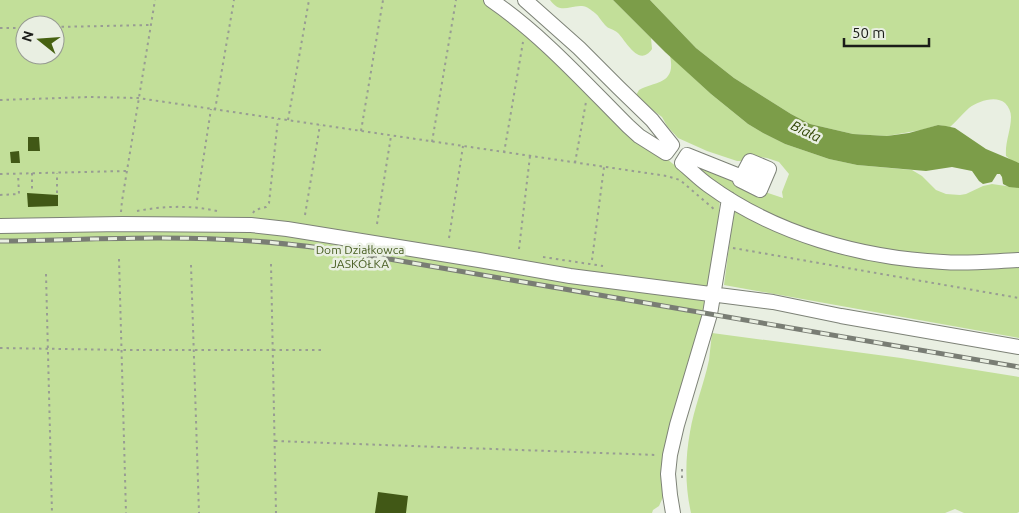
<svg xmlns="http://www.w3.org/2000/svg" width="1019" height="513" viewBox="0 0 1019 513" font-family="Ubuntu,sans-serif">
	<rect width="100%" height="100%" fill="#e9efe2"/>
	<path fill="#c2df99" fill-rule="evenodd" d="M 0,0 L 486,0 L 656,150 L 700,186 L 720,198 L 719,215 L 720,216 L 706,310 L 703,310 L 702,315 L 705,315 L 664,495 L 659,506 L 653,510 L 652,513 L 0,513 ZM 25,25 L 55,25 L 55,55 L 25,55 Z
		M 550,0 L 613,0 L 651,38 L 652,49 C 639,68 626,41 618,33 C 614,29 608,29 605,25 C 601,21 599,16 595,13 C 591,10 587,6 582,6 C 569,5 561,15 550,0 Z
		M 650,0 L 1019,0 L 1019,163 L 1012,161 L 1006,156 C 1005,142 1011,130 1011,117 C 1011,112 1009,107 1005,103 C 996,95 978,101 969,108 C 962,114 957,121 950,127 L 938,125 L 921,130 L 887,136 L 853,134 L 810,124 L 791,114 L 734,78 L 696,48 Z
		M 670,56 L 711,94 L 748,124 L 763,133 L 785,144 L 829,159 L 857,165 L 912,170 L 922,176 L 936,190 L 946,194 L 960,195 L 966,194 L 983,186 L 992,184 L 1019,188 L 1019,257 L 958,260 L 835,241 L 769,217 L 709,181 L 689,159 L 762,191 L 783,198 L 782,192 L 789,174 L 779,162 L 767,158 L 760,157 L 746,161 L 737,161 L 707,151 L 678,138 L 667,126 L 662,117 L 635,97 L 639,90 C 657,81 676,84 670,56 Z
		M 734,209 L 828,247 L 1019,265 L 1019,338 L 724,285 Z
		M 712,333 L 901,358 L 1019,377 L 1019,512 L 1017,513 L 964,513 L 955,509 L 945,513 L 691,513 C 685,486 685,459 690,432 C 694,408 704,384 709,360 C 710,351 711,342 712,333 Z"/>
	<path fill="#7c9d49" d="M 613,0 L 650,0 L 696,48 L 734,78 L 791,114 L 810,124 L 853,134 L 887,136 L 909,133 L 938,125 L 946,126 L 955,128 L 986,149 L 1019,163 L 1019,188 L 1009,187 L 1003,184 L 1002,177 L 1000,174 L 997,174 L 992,182 L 983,184 L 979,181 L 972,171 L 952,167 L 926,171 L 857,165 L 829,159 L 785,144 L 763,133 L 748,124 L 711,94 L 665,52 Z"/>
	<path fill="#415816" d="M 28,137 L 39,137 L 40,151 L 28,151 Z
		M 19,151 L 20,163 L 11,163 L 10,152 Z
		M 27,193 L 58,195 L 58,206 L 28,207 Z
		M 378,492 L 408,496 L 406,513 L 375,513 Z"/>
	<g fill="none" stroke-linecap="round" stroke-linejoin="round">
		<defs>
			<path id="minor" d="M 491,0 C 542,35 584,82 628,126 L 639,136 L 666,153 L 672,145 L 652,120 L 618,87 L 579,48 L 525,0
				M 750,161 L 769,169 L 760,190 L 740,180 Z
				M 764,175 L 742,177 L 687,155 L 682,163 C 691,170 698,178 708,185 C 775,234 861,258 943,262 C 968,264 994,261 1019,260
				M 0,226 L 122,224 L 251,225 L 287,229 L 479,260 L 570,276 L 773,302 L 841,316 L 1019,347
				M 673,513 L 670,495 L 668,474 L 670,455 L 677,425 L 710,314 L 729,199"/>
		</defs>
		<use href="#minor" stroke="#7d8277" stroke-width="16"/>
		<path stroke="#989c93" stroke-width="2" stroke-dasharray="2.5 4" stroke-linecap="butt" d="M 55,27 L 150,25
			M 0,28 L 25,28
			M 0,100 L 90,97 L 138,98 L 667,176 L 680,180 L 715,210
			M 215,110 L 234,0
			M 288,120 L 309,0
			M 361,131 L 383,0
			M 432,142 L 456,0
			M 504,153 L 523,42
			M 575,163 L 586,102
			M 32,173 L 32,191
			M 0,174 L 126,171
			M 57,193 L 57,173
			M 0,195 L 19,194 L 18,174
			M 197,200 L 211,109
			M 137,211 C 163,206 191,205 217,211
			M 121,212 L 122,201 L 155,0
			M 253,213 L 255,210 L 266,207 L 269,203 L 278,119
			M 305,215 L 320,125
			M 377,224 L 391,136
			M 449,238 L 463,146
			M 733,248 L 1019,298
			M 519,249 L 530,156
			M 543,257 L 603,266
			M 119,259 L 126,513
			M 592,260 L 604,167
			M 271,264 L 276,513
			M 191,265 L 199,513
			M 46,274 L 52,513
			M 0,348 L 127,350 L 324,350
			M 275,441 L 657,455
			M 682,478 L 682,467"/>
		<use href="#minor" stroke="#fff" stroke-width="14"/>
		<defs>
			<path id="rail" d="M 0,241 C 84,240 168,235 252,241 C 300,244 348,252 395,260 L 1019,367"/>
		</defs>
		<use href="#rail" stroke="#797d74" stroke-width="5"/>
		<use href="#rail" stroke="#e9efe2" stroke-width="3" stroke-dasharray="9" stroke-linecap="butt"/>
	</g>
	<g text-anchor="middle" stroke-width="5" stroke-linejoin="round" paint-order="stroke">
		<g font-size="12" fill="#475d21" stroke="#e9efe2">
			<text x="360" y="254">Dom Działkowca<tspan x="360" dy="14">JASKÓŁKA</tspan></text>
		</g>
		<g font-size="14" font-style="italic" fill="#2f4302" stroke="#e9efe2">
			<text transform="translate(806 131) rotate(26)" y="5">Biała</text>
		</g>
	</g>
	<g transform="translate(40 40) rotate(287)"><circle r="24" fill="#e9efe2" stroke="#979b92"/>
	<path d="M0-4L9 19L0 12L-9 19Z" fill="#466111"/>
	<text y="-8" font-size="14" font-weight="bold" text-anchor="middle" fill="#1b1d19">N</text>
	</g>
	<path d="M844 38v8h85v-8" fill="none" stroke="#1b1d19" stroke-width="2.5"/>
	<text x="852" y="38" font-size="15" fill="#1b1d19" stroke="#e9efe2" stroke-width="4" paint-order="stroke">50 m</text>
</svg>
